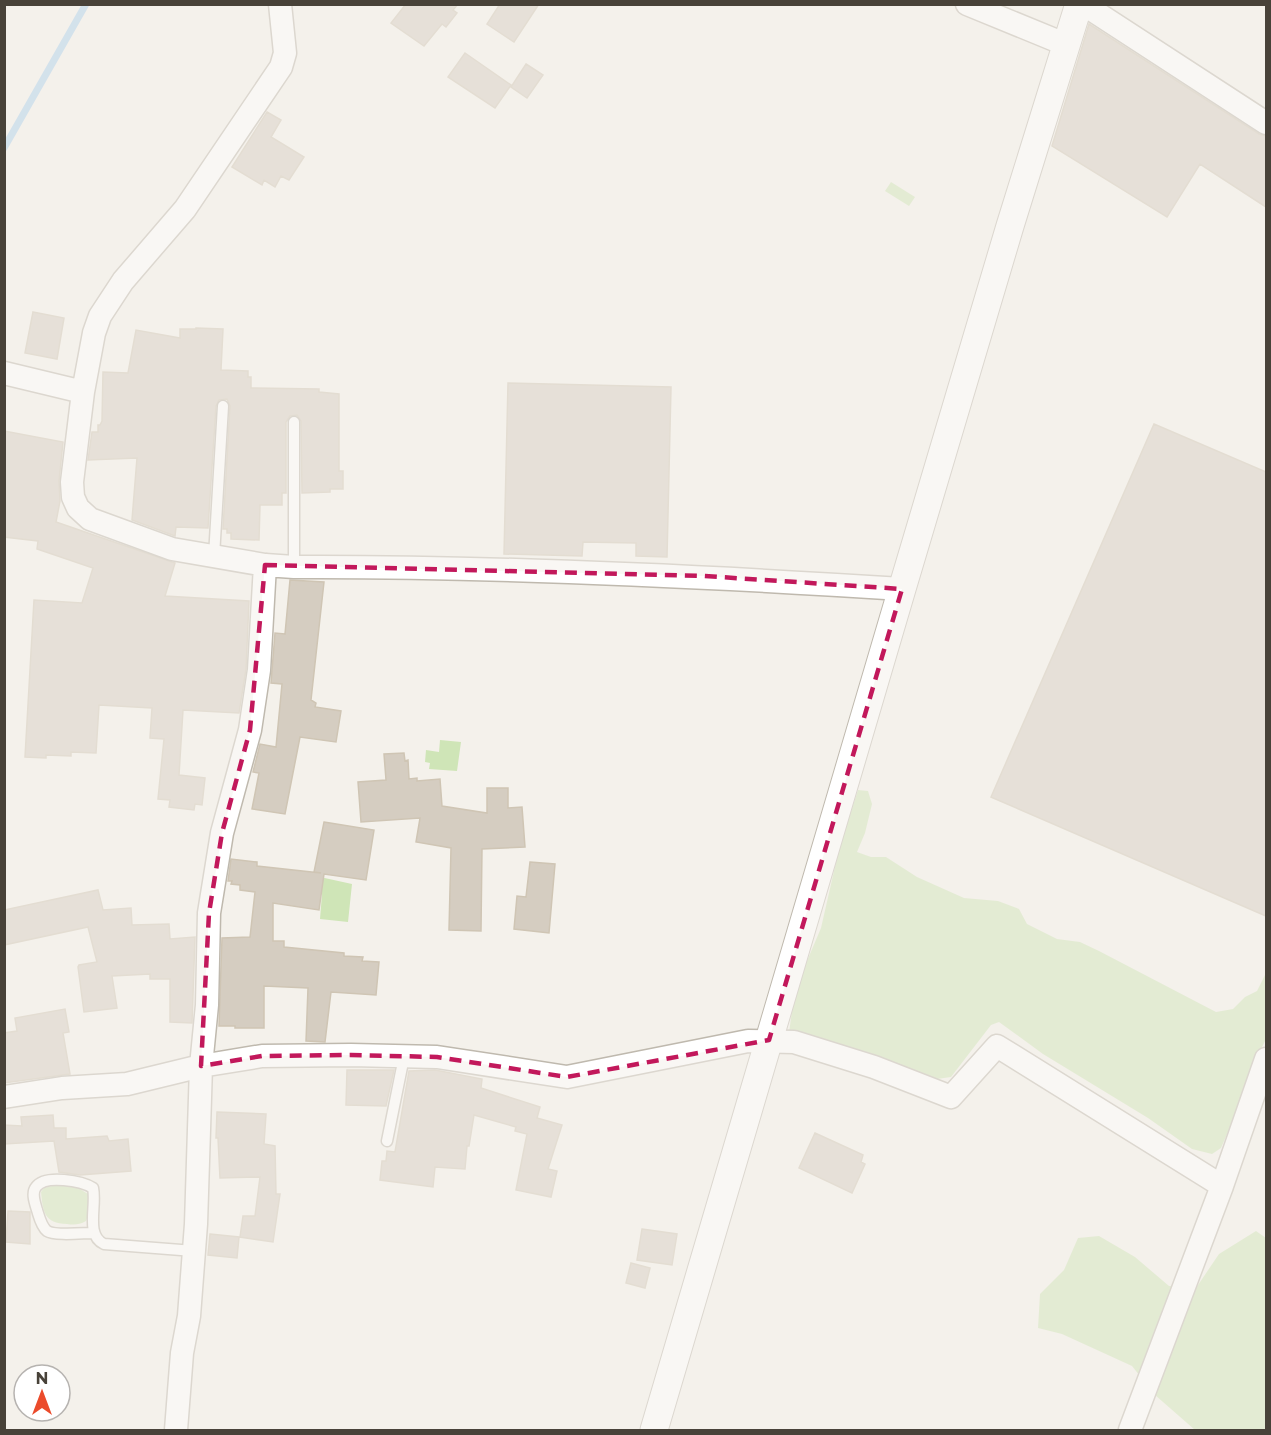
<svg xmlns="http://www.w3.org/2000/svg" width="1271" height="1435" viewBox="0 0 1271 1435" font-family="Montserrat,sans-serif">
	<rect width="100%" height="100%" fill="#f4f1eb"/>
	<path fill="#cfe5b7" d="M 891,182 L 915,197 L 909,206 L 885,191 Z
		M 440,740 L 461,742 L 457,771 L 429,769 L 430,763 L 425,762 L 426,750 L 439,752 Z
		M 858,790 L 868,791 L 872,804 L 865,833 L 857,852 L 871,857 L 886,857 L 917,877 L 964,898 L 998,901 L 1019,909 L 1027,924 L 1057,939 L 1080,942 L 1099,951 L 1216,1012 L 1233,1009 L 1245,997 L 1257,991 L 1266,973 L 1266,1039 L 1250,1072 L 1240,1104 L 1221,1148 L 1212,1154 L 1192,1149 L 1148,1118 L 1043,1054 L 999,1022 L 991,1025 L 951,1077 L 937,1079 L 863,1054 L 789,1033 L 793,1003 L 804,968 L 821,928 L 839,849 Z
		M 320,877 L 352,884 L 348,922 L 320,919 L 322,894 L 318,893 Z
		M 52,1186 L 75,1186 L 88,1194 C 91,1203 90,1212 86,1221 C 79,1225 74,1225 67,1224 C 44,1223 43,1212 41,1192 L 44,1188 Z
		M 1256,1231 L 1266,1238 L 1266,1430 L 1195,1430 L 1155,1395 L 1132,1366 L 1062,1334 L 1038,1328 L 1040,1294 L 1064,1270 L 1078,1238 L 1099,1236 L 1135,1257 L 1169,1286 L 1196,1288 L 1219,1254 Z"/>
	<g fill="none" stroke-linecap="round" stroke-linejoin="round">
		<path stroke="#acd0ec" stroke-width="7" d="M 4,148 L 86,4"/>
	</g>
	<path fill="#d5cdc1" stroke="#cfc5b4" stroke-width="1.5" d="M 406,4 L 458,4 L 453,10 L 457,13 L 446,27 L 442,24 L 424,46 L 391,23 Z
		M 500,4 L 539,4 L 514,42 L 487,24 Z
		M 1089,24 L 1259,134 L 1266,136 L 1266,207 L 1200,164 L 1167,217 L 1052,146 Z
		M 465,53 L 511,85 L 495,108 L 448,77 Z
		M 526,64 L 543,75 L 527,98 L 511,87 Z
		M 267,112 L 281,120 L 271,137 L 304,157 L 289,180 L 281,176 L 275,187 L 264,180 L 262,185 L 232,167 Z
		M 33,312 L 64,318 L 57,359 L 25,353 Z
		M 196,328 L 223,329 L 221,370 L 248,371 L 248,377 L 251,377 L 251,388 L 319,389 L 319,392 L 339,394 L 339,471 L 343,471 L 343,489 L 330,489 L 330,492 L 302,493 L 301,421 L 297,415 L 290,416 L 286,422 L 286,493 L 282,493 L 282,505 L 260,505 L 259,540 L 231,539 L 231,533 L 227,533 L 227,529 L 223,529 L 230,406 L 227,399 L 219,400 L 216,406 L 208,528 L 176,527 L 175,536 L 132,520 L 137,458 L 88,460 L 92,432 L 98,432 L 98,425 L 100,425 L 102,421 L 103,372 L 128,373 L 136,330 L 180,338 L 180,329 L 196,329 Z
		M 508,383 L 671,387 L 667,557 L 636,556 L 636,543 L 583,542 L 582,556 L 504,554 Z
		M 1154,424 L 1266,472 L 1266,916 L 991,797 Z
		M 4,431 L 63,442 L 59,481 L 60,501 L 56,522 L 175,563 L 165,596 L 249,601 L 246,669 L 239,713 L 183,710 L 179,775 L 205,778 L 202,805 L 195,804 L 194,810 L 169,807 L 170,800 L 158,799 L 164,739 L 150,738 L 152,708 L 99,705 L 96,753 L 71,752 L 71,756 L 46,755 L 46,758 L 25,757 L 34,600 L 82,603 L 93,568 L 37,549 L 38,541 L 4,537 Z
		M 290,580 L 324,582 L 311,700 L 316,703 L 315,707 L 341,711 L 336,742 L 300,737 L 285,814 L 252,809 L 259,773 L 253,772 L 260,744 L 276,747 L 282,684 L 271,683 L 275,633 L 285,634 Z
		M 404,753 L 405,761 L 408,760 L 409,779 L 417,778 L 417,781 L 440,779 L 442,806 L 487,813 L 487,788 L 508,788 L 508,808 L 522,807 L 525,847 L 482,849 L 481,931 L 449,930 L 451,848 L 416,842 L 420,818 L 361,822 L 358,782 L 386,780 L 384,754 Z
		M 324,822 L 374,830 L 366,880 L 324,874 L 319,910 L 273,903 L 273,941 L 284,941 L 284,947 L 344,953 L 344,956 L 363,957 L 362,961 L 379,962 L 376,995 L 331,992 L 325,1042 L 306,1041 L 308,988 L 264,986 L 264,1028 L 235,1028 L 235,1026 L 219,1026 L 222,938 L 250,937 L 255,892 L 240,890 L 240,885 L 231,884 L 232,881 L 228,881 L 231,859 L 257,862 L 257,866 L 321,873 L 314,872 Z
		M 530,862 L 555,864 L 549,933 L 514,929 L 517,896 L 526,897 Z
		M 98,890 L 103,910 L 131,908 L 132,925 L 169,924 L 170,939 L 195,937 L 192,1023 L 170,1022 L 170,979 L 150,979 L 150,974 L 112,976 L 117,1008 L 84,1012 L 78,967 L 79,965 L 97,962 L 88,927 L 4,945 L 4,910 Z
		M 65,1009 L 69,1032 L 63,1033 L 70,1074 L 4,1083 L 4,1033 L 17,1031 L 15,1018 Z
		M 347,1070 L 394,1070 L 386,1106 L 346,1105 Z
		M 435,1070 L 482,1079 L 481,1088 L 540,1107 L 537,1118 L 562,1125 L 548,1169 L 557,1171 L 551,1197 L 516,1190 L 527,1134 L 515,1131 L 516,1127 L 474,1115 L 469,1146 L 467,1146 L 465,1169 L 435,1167 L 433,1187 L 380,1180 L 382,1161 L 386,1161 L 387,1151 L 395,1152 L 409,1071 Z
		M 217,1112 L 266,1114 L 264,1144 L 275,1146 L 276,1194 L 280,1194 L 273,1242 L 240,1237 L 243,1216 L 255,1216 L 260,1177 L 220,1178 L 218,1138 L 216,1138 Z
		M 53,1115 L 54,1128 L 66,1128 L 66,1139 L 107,1136 L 109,1141 L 128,1139 L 131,1171 L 80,1175 L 59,1172 L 54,1141 L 4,1144 L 4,1125 L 22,1126 L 21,1117 Z
		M 815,1133 L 863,1155 L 861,1162 L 865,1164 L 852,1193 L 799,1168 Z
		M 8,1211 L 30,1212 L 30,1244 L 6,1242 Z
		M 642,1229 L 677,1234 L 672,1265 L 637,1260 Z
		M 210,1234 L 239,1237 L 237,1258 L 208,1255 Z
		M 631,1263 L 650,1268 L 645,1288 L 626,1283 Z"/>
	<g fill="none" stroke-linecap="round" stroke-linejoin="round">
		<defs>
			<path id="service" d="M 294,422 L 294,567
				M 214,556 L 223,406
				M 387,1141 L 404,1057
				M 93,1233 C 83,1233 55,1236 47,1231 C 41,1226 39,1216 37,1210 C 35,1203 31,1193 36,1187 C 45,1174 82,1181 93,1188 C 97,1206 85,1235 104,1244 L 194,1251"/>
			<path id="minor" d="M 280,4 L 285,53 L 281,67 L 185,209 L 123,281 L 100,316 L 94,333 L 83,392 L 72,482 L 73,497 L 78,508 L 90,519 L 172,549 L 265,565 L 294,567 C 497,566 700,576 902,589
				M 967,4 L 1067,45
				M 1083,4 L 1266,123
				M 4,373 L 83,392
				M 4,1097 L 62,1088 L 127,1084 L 201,1066 L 262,1056 L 351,1055 L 437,1057 L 567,1077 L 748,1041 L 794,1042 L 874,1067 L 951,1097 L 997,1046 L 1222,1186
				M 176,1430 L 182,1353 L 189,1316 L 196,1224 L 201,1066 L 207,1005 L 209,913 L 222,833 L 250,730 L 259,670 L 265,565
				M 1130,1430 L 1222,1186 L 1266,1059"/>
			<path id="tertiary" d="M 654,1430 L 902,589 L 1010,226 L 1079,4"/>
		</defs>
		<use href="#service" stroke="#bfb9ae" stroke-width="13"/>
		<use href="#minor" stroke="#bfb9ae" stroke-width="25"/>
		<use href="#tertiary" stroke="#bfb9ae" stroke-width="29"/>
		<use href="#service" stroke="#fff" stroke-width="10"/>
		<use href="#minor" stroke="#fff" stroke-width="22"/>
		<use href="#tertiary" stroke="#fff" stroke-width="27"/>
	</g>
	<path d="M0 0H1271V1435H0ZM 265,565 L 704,576 L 902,589 L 769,1040 L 567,1077 L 437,1057 L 351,1055 L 262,1056 L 201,1066 L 209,913 L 222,833 L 250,730 Z" fill="#f4f1eb" fill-opacity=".55" fill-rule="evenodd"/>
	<path fill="none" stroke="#c2185b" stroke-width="4.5" stroke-dasharray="12 8" stroke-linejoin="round" d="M 265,565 L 704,576 L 902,589 L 769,1040 L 567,1077 L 437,1057 L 351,1055 L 262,1056 L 201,1066 L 209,913 L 222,833 L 250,730 Z"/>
	<rect width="1271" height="1435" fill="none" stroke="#484239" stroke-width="12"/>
	<g transform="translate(42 1393)"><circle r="28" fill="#ffffff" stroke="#b6b3b0" stroke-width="1.5"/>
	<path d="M0-4.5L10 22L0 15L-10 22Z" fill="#eb4b2b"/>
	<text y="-9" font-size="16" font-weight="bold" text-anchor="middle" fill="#484239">N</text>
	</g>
</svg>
